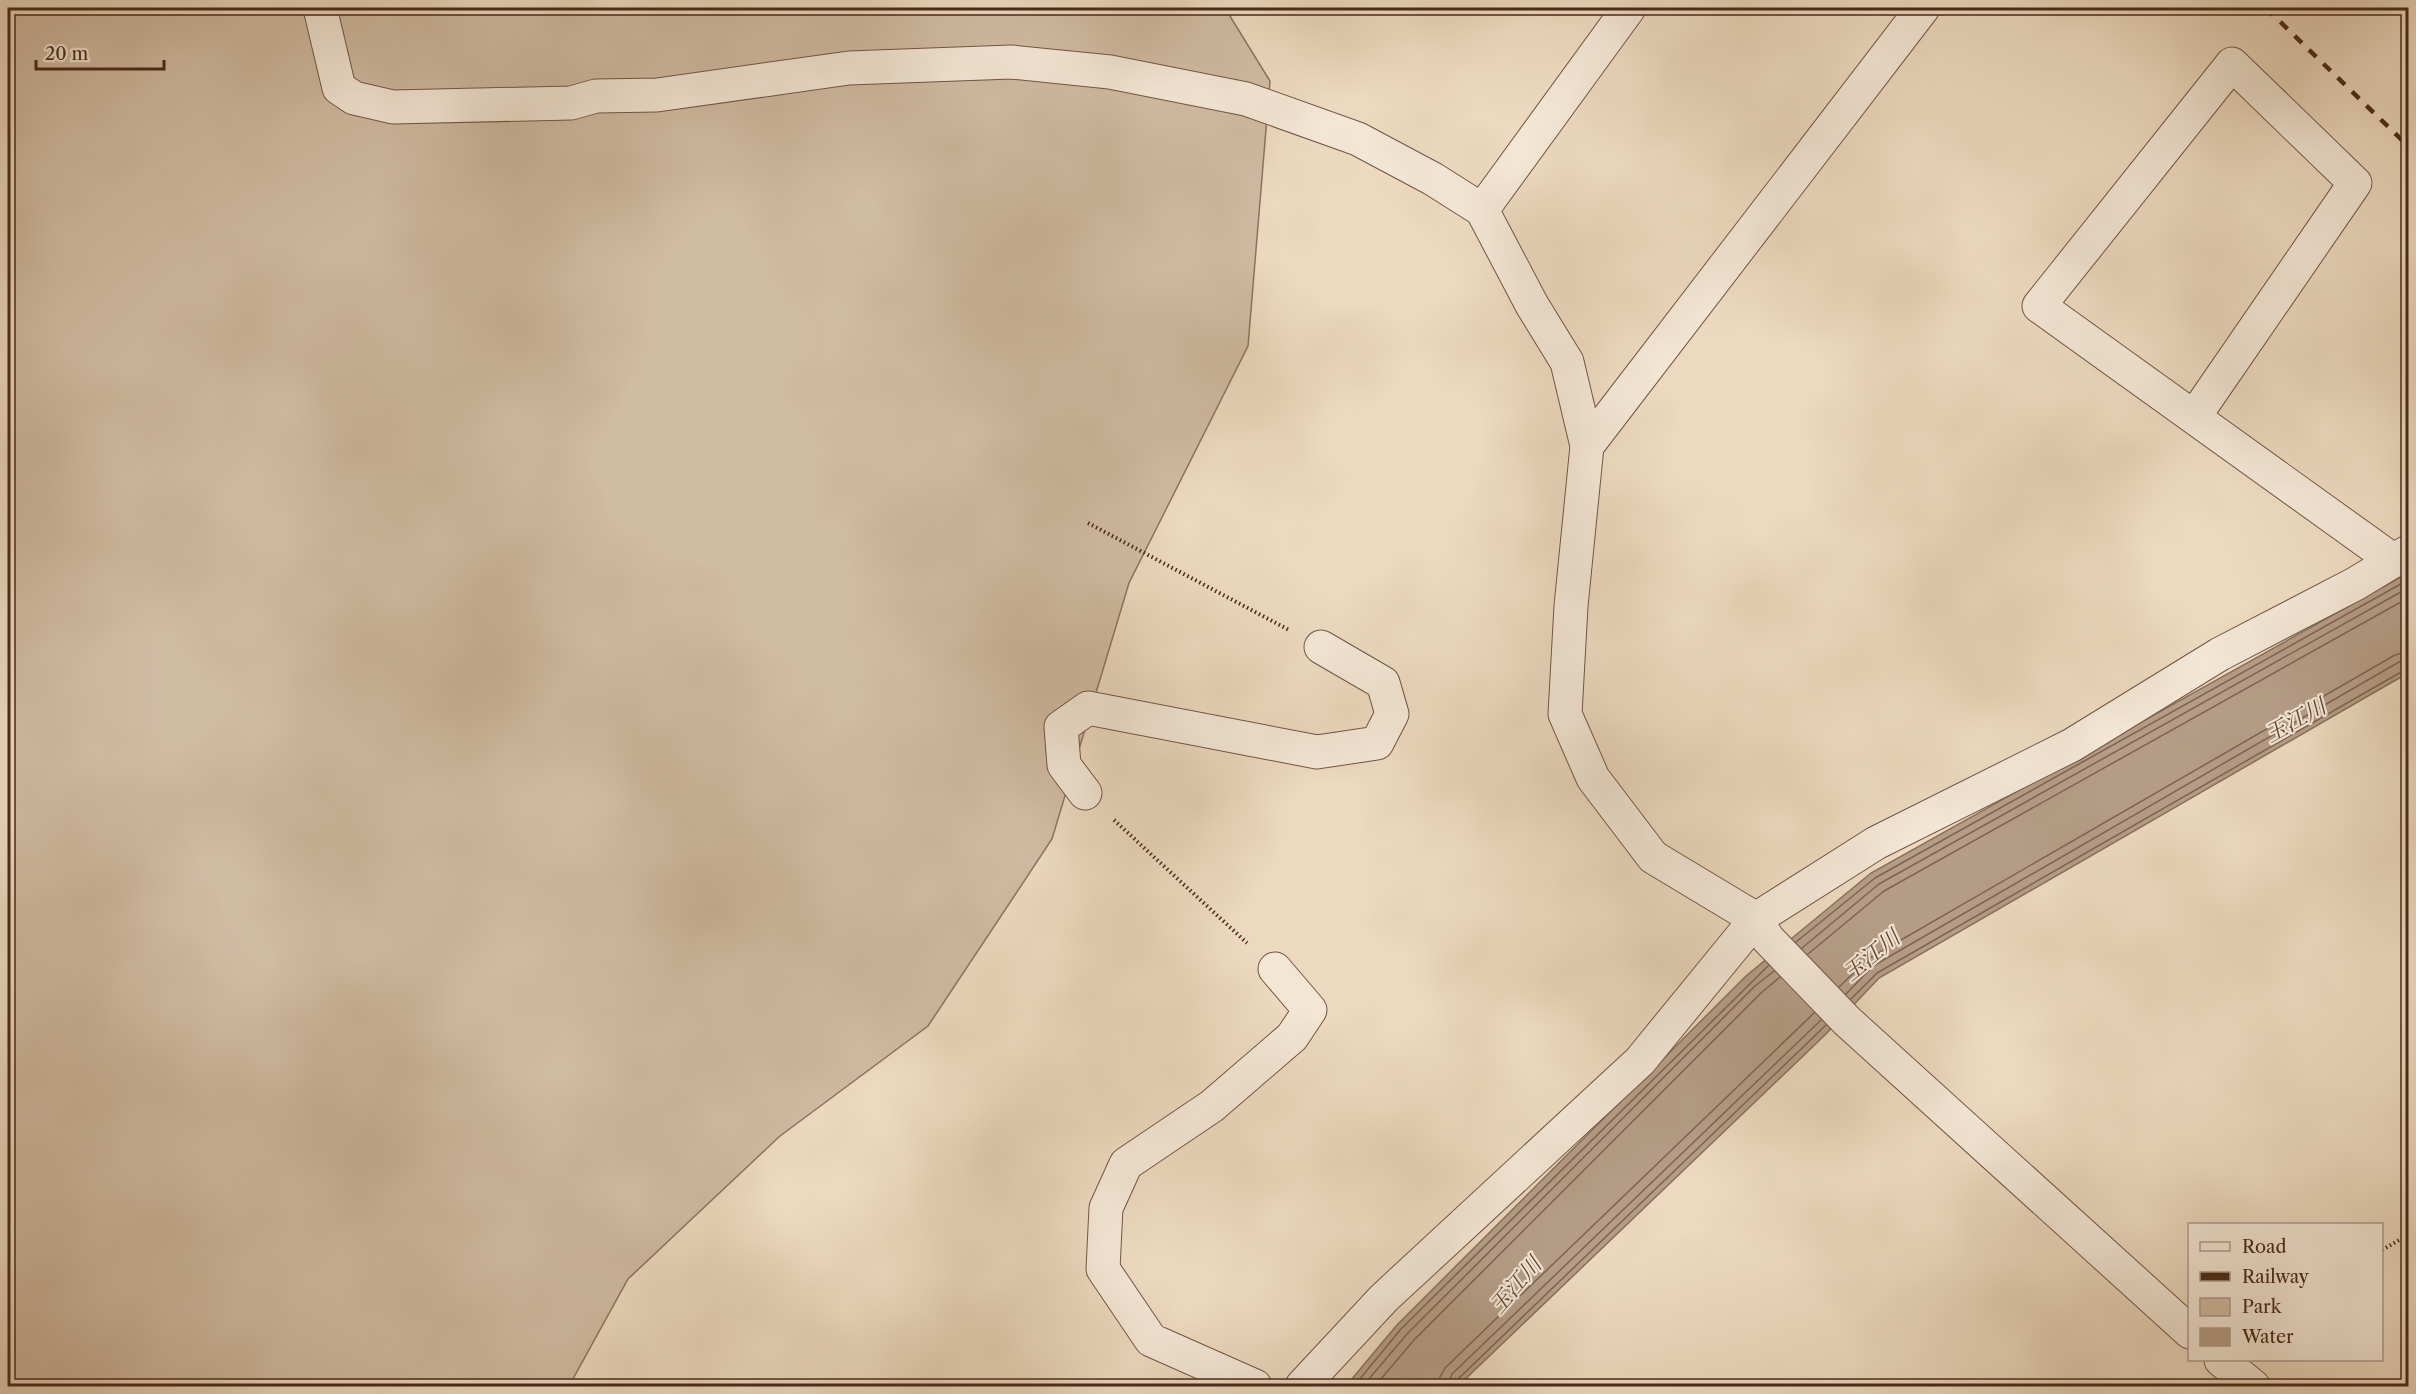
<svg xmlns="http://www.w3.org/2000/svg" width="2416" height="1394" viewBox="0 0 2416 1394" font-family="'Libre Caslon Text','Noto Serif JP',serif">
	<rect width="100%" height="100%" fill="#ecd9bf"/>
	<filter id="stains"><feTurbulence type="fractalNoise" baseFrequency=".00333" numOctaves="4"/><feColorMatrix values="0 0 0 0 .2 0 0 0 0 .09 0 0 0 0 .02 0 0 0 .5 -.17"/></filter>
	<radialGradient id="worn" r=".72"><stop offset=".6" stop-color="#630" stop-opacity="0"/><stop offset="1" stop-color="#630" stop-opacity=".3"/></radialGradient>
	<path fill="#d0bba3" stroke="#8c725f" stroke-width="1.5" d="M 8,8 L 1225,8 L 1270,81 L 1248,346 L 1129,583 L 1052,839 L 928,1026 L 780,1136 L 628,1279 L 569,1386 L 8,1386 Z"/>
	<path fill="#b59d87" stroke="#8a6f5c" stroke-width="1.5" d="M 2408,573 L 2408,673 L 1879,978 L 1826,1034 L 1458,1386 L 1346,1386 L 1397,1325 L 1746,976 L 1871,873 Z"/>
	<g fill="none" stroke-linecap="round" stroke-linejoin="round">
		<path stroke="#7f6351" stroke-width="1.5" d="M 1796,942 L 1875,878 L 2408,580
			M 1802,948 L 1879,884 L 2408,588
			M 1808,954 L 1884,891 L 2408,598
			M 1839,987 L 1868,959 L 2395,655 L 2408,651
			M 1846,994 L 1873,966 L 2399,662 L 2408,660
			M 1851,999 L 1877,973 L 2408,668
			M 1354,1386 L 1401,1329 L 1769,965
			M 1363,1386 L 1407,1334 L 1755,986 L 1774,971
			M 1375,1386 L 1414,1340 L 1761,993 L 1780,977
			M 1438,1386 L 1440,1377 L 1445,1368 L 1814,1013
			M 1447,1386 L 1452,1374 L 1821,1020
			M 1455,1386 L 1457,1380 L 1826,1025"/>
		<defs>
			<path id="minor" d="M 320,8 L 339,88 L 354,98 L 393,107 L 571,103 L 596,96 L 657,95 L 849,68 L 1011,62 L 1110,72 L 1246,99 L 1358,139 L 1433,179 L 1482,210 L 1532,305 L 1567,362 L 1587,446 L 1571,606 L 1565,714 L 1593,778 L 1653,857 L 1756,919 L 1768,939 L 1847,1021 L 2190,1332
				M 1482,210 L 1629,8
				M 2194,417 L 2355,183 L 2232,64 L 2039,306 L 2394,561
				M 1587,446 L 1923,8
				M 1085,793 L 1064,765 L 1061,727 L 1088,708 L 1317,752 L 1377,743 L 1392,714 L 1383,683 L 1321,647
				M 2221,1360 L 2253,1386
				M 1255,1386 L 1151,1340 L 1103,1269 L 1106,1208 L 1126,1164 L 1212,1106 L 1292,1037 L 1310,1010 L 1275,969
				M 1302,1386 L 1384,1298 L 1640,1061 L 1756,919 L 1876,843 L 2072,745 L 2220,654 L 2355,584 L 2408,552"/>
		</defs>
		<use href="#minor" stroke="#725544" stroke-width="35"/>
		<path stroke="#49291b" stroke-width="4" stroke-dasharray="1.5 3" stroke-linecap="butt" d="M 1088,523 L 1289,630
			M 1114,820 L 1247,943
			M 2382,1250 L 2408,1235"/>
		<use href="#minor" stroke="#f3e6d5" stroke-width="33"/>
		<path stroke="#49291b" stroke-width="4.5" stroke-dasharray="10 10" stroke-linecap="butt" d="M 2266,8 L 2408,146"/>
	</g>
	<g text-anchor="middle" stroke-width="4.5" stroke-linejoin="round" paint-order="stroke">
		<g font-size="22" font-style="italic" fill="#644636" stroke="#f3e6d5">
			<text transform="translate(2295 720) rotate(-29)" y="8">玉江川</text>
			<text transform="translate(1871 955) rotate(-39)" y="8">玉江川</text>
			<text transform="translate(1515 1285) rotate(-49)" y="8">玉江川</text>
		</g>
	</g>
	<rect width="2416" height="1394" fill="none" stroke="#ecd9bf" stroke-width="30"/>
	<rect x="9" y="9" width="2398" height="1376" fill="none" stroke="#49291b" stroke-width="3"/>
	<rect x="15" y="15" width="2386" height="1364" fill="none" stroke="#49291b" stroke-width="1.5"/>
	<rect x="2188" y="1223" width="195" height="138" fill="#f3e6d5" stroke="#af9a8b" stroke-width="1.5"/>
	<rect x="2200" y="1242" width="30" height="9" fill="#f3e6d5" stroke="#af9a8b" stroke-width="1.5"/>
	<text x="2242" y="1253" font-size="18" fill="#49291b">Road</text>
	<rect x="2200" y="1272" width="30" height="9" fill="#49291b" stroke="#af9a8b" stroke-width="1.5"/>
	<text x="2242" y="1283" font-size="18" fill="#49291b">Railway</text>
	<rect x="2200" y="1298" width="30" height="18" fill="#d0bba3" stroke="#af9a8b" stroke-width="1.5"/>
	<text x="2242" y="1313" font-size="18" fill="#49291b">Park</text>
	<rect x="2200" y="1328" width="30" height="18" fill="#b59d87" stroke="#af9a8b" stroke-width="1.5"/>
	<text x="2242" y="1343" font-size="18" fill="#49291b">Water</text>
	<path d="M36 60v9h128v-9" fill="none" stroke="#49291b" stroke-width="3"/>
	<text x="45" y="60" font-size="18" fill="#49291b" stroke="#f3e6d5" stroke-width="4.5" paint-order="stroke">20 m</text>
	<rect width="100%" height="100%" filter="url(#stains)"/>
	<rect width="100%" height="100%" fill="url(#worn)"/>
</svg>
